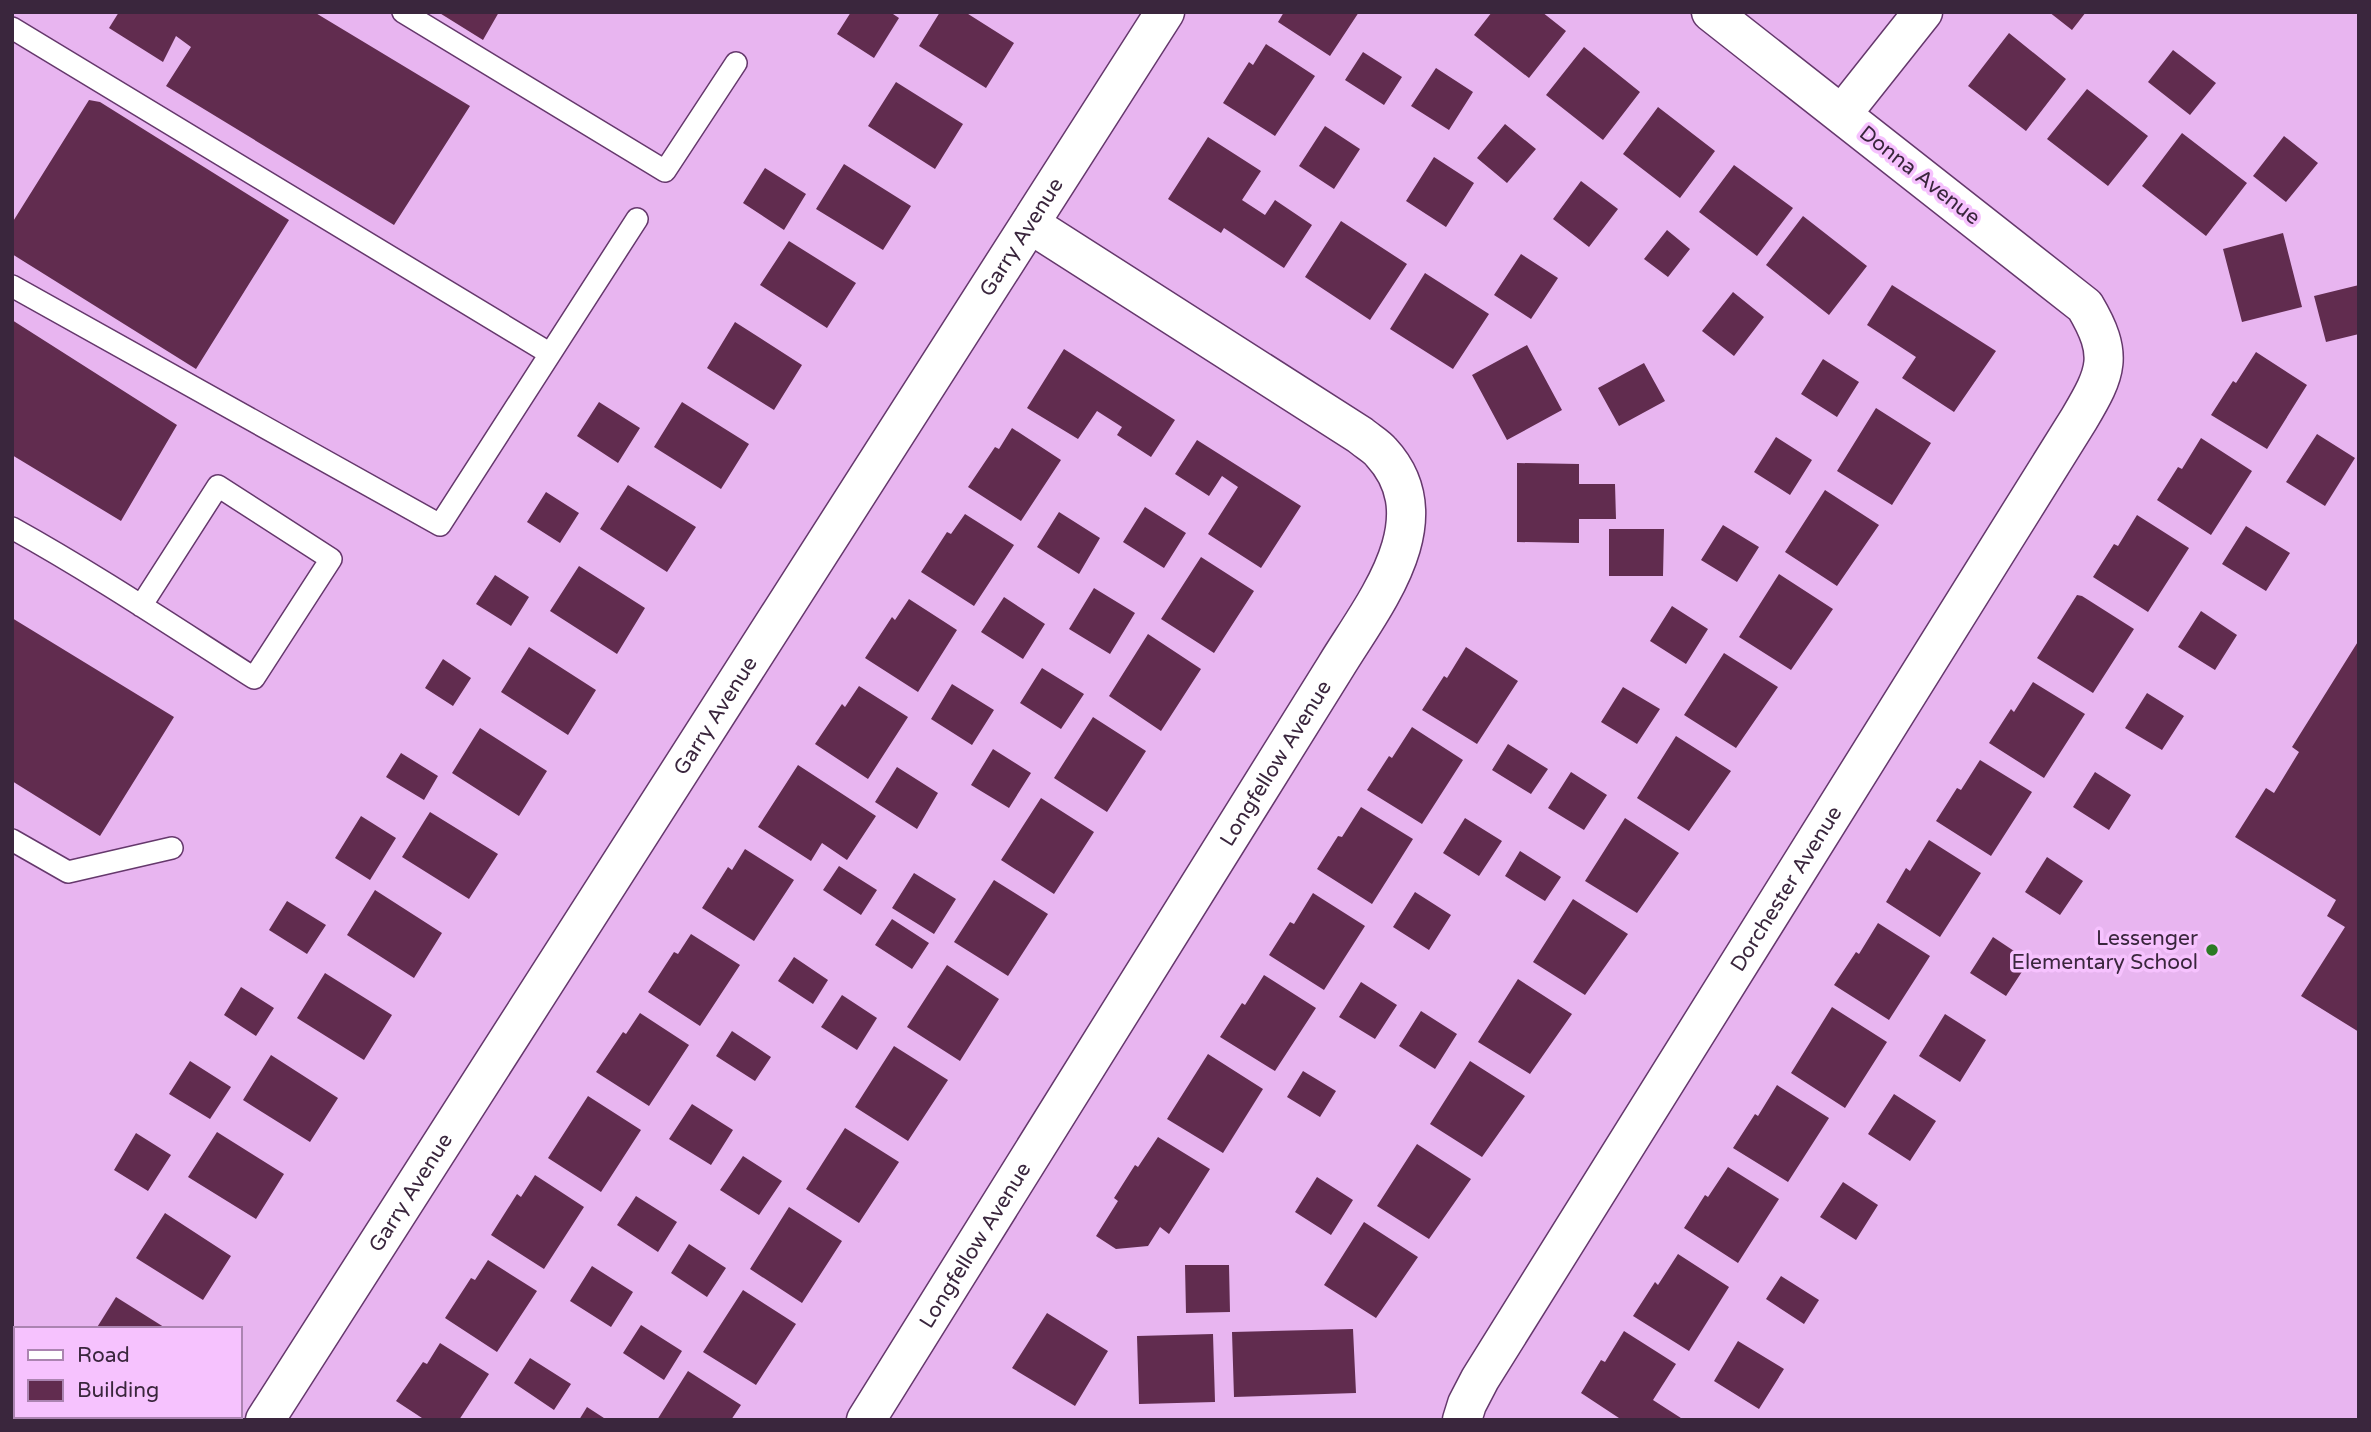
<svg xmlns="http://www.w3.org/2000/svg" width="2371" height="1432" viewBox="0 0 2371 1432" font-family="'Varela Round',sans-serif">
	<rect width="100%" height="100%" fill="#e8b5f0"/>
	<path fill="#612c4f" d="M 119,12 L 314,12 L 470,106 L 394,225 L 166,86 L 191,47 L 176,36 L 163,62 L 109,28 Z
		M 438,12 L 499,12 L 483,40 Z
		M 851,12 L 890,12 L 899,18 L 874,58 L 837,34 Z
		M 940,12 L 965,12 L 1014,43 L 986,88 L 919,46 Z
		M 1284,12 L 1359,12 L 1330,56 L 1278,22 Z
		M 1492,12 L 1542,12 L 1566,31 L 1529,78 L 1474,35 Z
		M 2049,12 L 2086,12 L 2072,30 Z
		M 2009,33 L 2066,79 L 2026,131 L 1968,86 Z
		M 1266,44 L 1315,76 L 1275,136 L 1223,103 L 1249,62 L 1253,65 Z
		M 1584,47 L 1640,92 L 1603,140 L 1546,95 Z
		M 2173,50 L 2216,83 L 2190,115 L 2148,82 Z
		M 1363,52 L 1402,77 L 1384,105 L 1345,80 Z
		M 1436,68 L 1473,92 L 1449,130 L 1411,106 Z
		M 896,82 L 963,124 L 935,169 L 868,126 Z
		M 2087,89 L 2148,136 L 2108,186 L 2047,139 Z
		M 89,100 L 100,102 L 289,220 L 196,369 L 12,254 L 12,223 Z
		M 1658,107 L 1715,151 L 1680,198 L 1623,154 Z
		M 1505,124 L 1536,149 L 1507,183 L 1477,158 Z
		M 1325,126 L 1360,149 L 1334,189 L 1299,166 Z
		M 2182,133 L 2247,183 L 2206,236 L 2142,186 Z
		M 2284,136 L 2318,163 L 2286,202 L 2253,176 Z
		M 1208,137 L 1261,171 L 1242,200 L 1265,215 L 1275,200 L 1312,225 L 1284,268 L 1224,228 L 1221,233 L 1168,199 Z
		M 1434,157 L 1474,183 L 1446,227 L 1406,201 Z
		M 844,164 L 911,206 L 883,250 L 816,209 Z
		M 1734,165 L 1793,208 L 1757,256 L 1699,212 Z
		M 765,168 L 806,194 L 784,230 L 743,203 Z
		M 1581,181 L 1618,209 L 1589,247 L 1553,219 Z
		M 1803,216 L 1867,266 L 1829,315 L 1766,265 Z
		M 1341,221 L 1407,264 L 1370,320 L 1305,277 Z
		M 1667,230 L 1690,249 L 1668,277 L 1644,259 Z
		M 2283,233 L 2302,307 L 2242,322 L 2223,249 Z
		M 789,241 L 856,283 L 827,328 L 760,285 Z
		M 1521,254 L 1558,278 L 1531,319 L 1494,295 Z
		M 1425,273 L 1489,314 L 1453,369 L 1390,329 Z
		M 1892,285 L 1996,351 L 1954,412 L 1902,378 L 1916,357 L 1867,325 Z
		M 2359,285 L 2359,334 L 2326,342 L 2314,296 Z
		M 1733,292 L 1764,317 L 1734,356 L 1702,331 Z
		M 12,320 L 177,425 L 121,521 L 12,455 Z
		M 735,322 L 802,365 L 774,410 L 707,368 Z
		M 1527,345 L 1562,410 L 1507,440 L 1472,375 Z
		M 1064,349 L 1175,420 L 1151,457 L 1117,435 L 1122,427 L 1097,411 L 1078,439 L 1027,408 Z
		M 2256,352 L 2307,385 L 2267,449 L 2211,415 L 2233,381 L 2236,383 Z
		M 1823,359 L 1859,382 L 1837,417 L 1801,394 Z
		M 1644,363 L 1665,401 L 1619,426 L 1598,388 Z
		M 599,402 L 640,428 L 618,463 L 577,436 Z
		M 682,402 L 749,444 L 721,489 L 654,447 Z
		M 1876,408 L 1931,443 L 1892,505 L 1837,471 Z
		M 1012,428 L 1061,460 L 1021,521 L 968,487 L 995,447 L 999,449 Z
		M 2317,434 L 2355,458 L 2325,506 L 2286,482 Z
		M 1776,437 L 1812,460 L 1790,495 L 1754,472 Z
		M 2201,438 L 2252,471 L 2211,535 L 2157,500 L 2178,467 L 2182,469 Z
		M 1197,440 L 1301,506 L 1261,568 L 1208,534 L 1238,487 L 1222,476 L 1209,496 L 1175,474 Z
		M 1517,463 L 1579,464 L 1579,484 L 1615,484 L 1616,519 L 1579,519 L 1579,543 L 1517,542 Z
		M 628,485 L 696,527 L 667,572 L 600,529 Z
		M 1825,490 L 1879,525 L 1837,586 L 1785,552 Z
		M 546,492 L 579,513 L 560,543 L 527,522 Z
		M 1145,507 L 1186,533 L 1164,568 L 1123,542 Z
		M 1059,512 L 1100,538 L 1079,574 L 1037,547 Z
		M 965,514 L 1014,545 L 974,606 L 921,572 L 947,532 L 951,534 Z
		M 2137,515 L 2189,548 L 2148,612 L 2093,577 L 2114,544 L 2118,546 Z
		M 1723,525 L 1759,547 L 1737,582 L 1701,560 Z
		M 2246,526 L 2290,553 L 2266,591 L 2222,564 Z
		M 1609,529 L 1664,529 L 1663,576 L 1609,576 Z
		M 1201,557 L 1254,591 L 1214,653 L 1161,619 Z
		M 579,566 L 645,608 L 617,654 L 550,611 Z
		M 1779,574 L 1833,609 L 1791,670 L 1739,637 Z
		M 495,575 L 529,597 L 511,626 L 476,604 Z
		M 1094,588 L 1135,613 L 1110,654 L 1069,629 Z
		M 2077,595 L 2082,596 L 2134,629 L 2093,693 L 2037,658 Z
		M 1004,597 L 1045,624 L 1023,659 L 981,632 Z
		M 909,599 L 957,630 L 918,692 L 865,658 L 892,617 L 895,620 Z
		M 1672,606 L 1708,629 L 1686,664 L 1650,641 Z
		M 2201,611 L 2237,635 L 2215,670 L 2178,647 Z
		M 12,618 L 174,717 L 100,836 L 12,781 Z
		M 1148,634 L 1201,669 L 1161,731 L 1109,696 Z
		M 2359,640 L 2359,1032 L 2301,996 L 2345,927 L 2327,916 L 2336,900 L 2235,837 L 2266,788 L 2274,793 L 2299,752 L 2292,747 Z
		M 529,647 L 596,690 L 568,735 L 501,692 Z
		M 1466,647 L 1518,681 L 1477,744 L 1422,710 L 1444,676 L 1447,678 Z
		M 1724,653 L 1778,687 L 1736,748 L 1684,715 Z
		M 443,659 L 471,678 L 453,706 L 425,688 Z
		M 1042,668 L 1084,694 L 1061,729 L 1020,703 Z
		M 2033,682 L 2085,714 L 2044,778 L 1989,743 L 2011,709 L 2014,712 Z
		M 952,684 L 994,710 L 972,745 L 931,719 Z
		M 859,686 L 908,717 L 868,779 L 815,744 L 842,704 L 845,707 Z
		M 1623,687 L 1660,709 L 1637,744 L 1601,722 Z
		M 2147,693 L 2184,716 L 2162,750 L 2125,728 Z
		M 1093,717 L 1146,751 L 1107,812 L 1054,778 Z
		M 1412,727 L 1463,760 L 1422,824 L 1367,790 L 1389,756 L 1392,758 Z
		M 480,728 L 547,771 L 519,816 L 452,773 Z
		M 1676,736 L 1731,771 L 1689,831 L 1637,798 Z
		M 1508,744 L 1548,769 L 1531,794 L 1492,770 Z
		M 993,749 L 1031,773 L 1009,808 L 971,785 Z
		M 401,753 L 438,776 L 424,800 L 386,777 Z
		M 1980,760 L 2032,792 L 1991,856 L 1936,821 L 1957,788 L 1961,790 Z
		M 798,765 L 876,816 L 847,860 L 822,843 L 811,861 L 758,827 Z
		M 897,767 L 938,793 L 917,829 L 875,802 Z
		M 1571,772 L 1607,795 L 1584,830 L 1548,808 Z
		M 2095,772 L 2131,795 L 2109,830 L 2073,807 Z
		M 1041,798 L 1094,832 L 1054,894 L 1001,860 Z
		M 1361,807 L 1413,839 L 1372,904 L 1317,869 L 1338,836 L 1342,837 Z
		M 430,812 L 498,854 L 469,899 L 402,857 Z
		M 361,816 L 396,838 L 370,880 L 335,858 Z
		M 1465,818 L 1502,841 L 1479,876 L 1443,853 Z
		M 1625,818 L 1679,853 L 1637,913 L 1585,881 Z
		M 1929,840 L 1981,873 L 1940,937 L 1886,902 L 1906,868 L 1910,871 Z
		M 745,849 L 794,880 L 754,941 L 702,908 L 728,867 L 732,870 Z
		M 1520,851 L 1561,877 L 1545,901 L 1505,876 Z
		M 2047,857 L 2083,881 L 2060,915 L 2025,892 Z
		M 839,866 L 877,890 L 861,915 L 823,890 Z
		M 914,873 L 956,899 L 934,934 L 892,908 Z
		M 994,880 L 1048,914 L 1008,976 L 954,942 Z
		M 375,890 L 442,933 L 414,978 L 347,935 Z
		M 1415,892 L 1451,915 L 1429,950 L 1393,927 Z
		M 1313,893 L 1365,926 L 1324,990 L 1269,955 L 1290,922 L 1294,924 Z
		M 1573,899 L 1628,934 L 1585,995 L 1533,962 Z
		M 287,901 L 326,925 L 307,954 L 269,930 Z
		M 892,919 L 929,943 L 912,969 L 875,945 Z
		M 1878,923 L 1930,956 L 1889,1020 L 1834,985 L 1856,952 L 1859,954 Z
		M 691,934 L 740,965 L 700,1026 L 648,992 L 674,952 L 678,954 Z
		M 1993,937 L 2029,961 L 2006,996 L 1970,973 Z
		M 794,957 L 828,980 L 813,1004 L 778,981 Z
		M 947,965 L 999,999 L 960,1061 L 907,1027 Z
		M 325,973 L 392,1015 L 364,1060 L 297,1018 Z
		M 1264,975 L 1316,1008 L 1275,1071 L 1220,1037 L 1242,1003 L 1245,1005 Z
		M 1518,979 L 1572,1014 L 1530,1074 L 1478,1042 Z
		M 1361,982 L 1397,1005 L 1375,1039 L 1339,1017 Z
		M 241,987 L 274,1008 L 256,1036 L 224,1015 Z
		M 842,995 L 877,1018 L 857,1050 L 821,1027 Z
		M 1832,1007 L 1887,1042 L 1845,1108 L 1791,1073 Z
		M 1421,1011 L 1457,1034 L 1435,1069 L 1399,1046 Z
		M 640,1013 L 689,1045 L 649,1106 L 596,1072 L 623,1032 L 626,1034 Z
		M 1945,1014 L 1986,1040 L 1960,1082 L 1919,1056 Z
		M 732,1031 L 771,1057 L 755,1081 L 716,1056 Z
		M 894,1046 L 948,1080 L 908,1141 L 855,1107 Z
		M 1208,1054 L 1263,1089 L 1223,1153 L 1167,1119 Z
		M 271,1055 L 338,1098 L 310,1142 L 243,1100 Z
		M 190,1061 L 231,1087 L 210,1119 L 169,1094 Z
		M 1470,1061 L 1525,1096 L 1482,1157 L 1430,1124 Z
		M 1303,1071 L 1336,1091 L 1320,1117 L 1287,1097 Z
		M 1777,1085 L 1829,1118 L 1788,1182 L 1733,1148 L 1755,1114 L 1758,1116 Z
		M 1894,1094 L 1936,1121 L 1910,1161 L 1868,1134 Z
		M 588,1096 L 641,1130 L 601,1192 L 548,1158 Z
		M 692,1104 L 733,1130 L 711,1165 L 669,1139 Z
		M 845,1128 L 899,1162 L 859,1223 L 806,1189 Z
		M 217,1132 L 284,1174 L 256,1219 L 188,1177 Z
		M 136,1133 L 171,1155 L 148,1191 L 114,1170 Z
		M 1158,1137 L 1210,1169 L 1169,1234 L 1160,1227 L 1148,1246 L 1116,1249 L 1096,1236 L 1118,1201 L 1114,1198 L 1135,1165 L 1138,1167 Z
		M 1417,1144 L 1471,1179 L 1429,1239 L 1377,1206 Z
		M 743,1156 L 782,1181 L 759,1215 L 720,1190 Z
		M 1728,1167 L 1779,1199 L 1738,1263 L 1684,1228 L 1705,1195 L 1708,1197 Z
		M 535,1175 L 584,1207 L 544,1269 L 491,1235 L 517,1194 L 521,1197 Z
		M 1317,1177 L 1353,1200 L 1331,1235 L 1295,1212 Z
		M 1843,1182 L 1878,1205 L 1856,1240 L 1820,1217 Z
		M 636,1196 L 677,1222 L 658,1252 L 617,1225 Z
		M 789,1207 L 842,1241 L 802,1303 L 750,1269 Z
		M 165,1213 L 231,1256 L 203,1300 L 136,1258 Z
		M 1364,1222 L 1418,1257 L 1376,1318 L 1324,1285 Z
		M 689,1244 L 726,1268 L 707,1297 L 671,1273 Z
		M 1678,1254 L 1729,1287 L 1689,1351 L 1633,1316 L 1655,1282 L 1658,1285 Z
		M 488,1260 L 537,1291 L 497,1352 L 445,1318 L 471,1278 L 475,1280 Z
		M 1185,1265 L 1229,1265 L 1230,1312 L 1186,1313 Z
		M 592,1266 L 633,1292 L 611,1327 L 570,1301 Z
		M 1781,1276 L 1819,1300 L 1804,1324 L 1766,1299 Z
		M 743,1290 L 796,1324 L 756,1385 L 703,1352 Z
		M 116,1297 L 167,1329 L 96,1329 Z
		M 1047,1313 L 1108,1351 L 1075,1406 L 1012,1368 Z
		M 641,1325 L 682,1351 L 664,1380 L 623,1353 Z
		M 1353,1329 L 1356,1393 L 1234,1397 L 1232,1332 Z
		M 1624,1331 L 1676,1364 L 1653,1400 L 1684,1420 L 1622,1420 L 1581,1393 L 1601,1360 L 1605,1362 Z
		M 1213,1334 L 1215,1402 L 1139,1404 L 1137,1336 Z
		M 1738,1341 L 1784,1369 L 1759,1409 L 1714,1381 Z
		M 440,1343 L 489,1374 L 459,1420 L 425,1420 L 396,1401 L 423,1362 L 427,1364 Z
		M 530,1358 L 571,1384 L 554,1410 L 514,1383 Z
		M 688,1371 L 741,1405 L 731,1420 L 657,1420 Z
		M 587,1407 L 607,1420 L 579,1420 Z
		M 39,1416 L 125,1416 L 130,1420 L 37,1420 Z"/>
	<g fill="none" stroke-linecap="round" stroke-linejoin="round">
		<defs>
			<path id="lane" d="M 403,12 L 665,171 L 736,63
				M 12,28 L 549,353
				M 12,286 L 440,525 L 637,219
				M 12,528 C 95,574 174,627 254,678 L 331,559 L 218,486 L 141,606
				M 12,840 L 68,872 L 172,848"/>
			<g id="street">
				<path d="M 1842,114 L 1923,12"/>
				<path id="s1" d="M 265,1420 L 1165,12"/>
				<path id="s2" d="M 866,1420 L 1336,666 C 1373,605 1444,520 1381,452 C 1376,446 1367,441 1360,435 L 1030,224"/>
				<path id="s3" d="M 1462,1420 L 1467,1404 L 1480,1379 L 2079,419 C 2107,372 2114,355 2085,306 L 1711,12"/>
			</g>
		</defs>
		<use href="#lane" stroke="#65386c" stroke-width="24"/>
		<use href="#street" stroke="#65386c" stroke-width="41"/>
		<use href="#lane" stroke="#fff" stroke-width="21"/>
		<use href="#street" stroke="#fff" stroke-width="38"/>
	</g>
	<circle fill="#2b7a24" stroke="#f6c2fe" stroke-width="2.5" cx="2212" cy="950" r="7"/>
	<g text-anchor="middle" stroke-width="7" stroke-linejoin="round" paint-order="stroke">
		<g font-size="21" fill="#3a263d" stroke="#f6c2fe">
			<text transform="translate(1920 175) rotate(38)" y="7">Donna Avenue</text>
			<text dy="7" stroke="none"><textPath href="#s1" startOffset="1404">Garry Avenue</textPath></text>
			<text dy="7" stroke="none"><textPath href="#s1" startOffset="836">Garry Avenue</textPath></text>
			<text dy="7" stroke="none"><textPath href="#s2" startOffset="774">Longfellow Avenue</textPath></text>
			<text dy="7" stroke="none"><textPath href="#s3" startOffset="623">Dorchester Avenue</textPath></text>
			<text dy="7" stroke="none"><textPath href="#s1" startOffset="270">Garry Avenue</textPath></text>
			<text dy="7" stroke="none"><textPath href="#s2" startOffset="206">Longfellow Avenue</textPath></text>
		</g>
		<g font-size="21" fill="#3a263d" stroke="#f6c2fe" text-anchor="end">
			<text x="2198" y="945">Lessenger<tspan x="2198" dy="24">Elementary School</tspan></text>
		</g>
	</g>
	<rect width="2371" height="1432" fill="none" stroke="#3a263d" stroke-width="28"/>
	<rect x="14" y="1327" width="228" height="91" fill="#f6c2fe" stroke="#ab84b1" stroke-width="2"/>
	<rect x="28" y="1350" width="35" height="10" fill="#ffffff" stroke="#ab84b1" stroke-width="2"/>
	<text x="77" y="1362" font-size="21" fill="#3a263d">Road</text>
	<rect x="28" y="1380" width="35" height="21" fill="#612c4f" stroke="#ab84b1" stroke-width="2"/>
	<text x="77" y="1397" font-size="21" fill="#3a263d">Building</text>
</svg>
